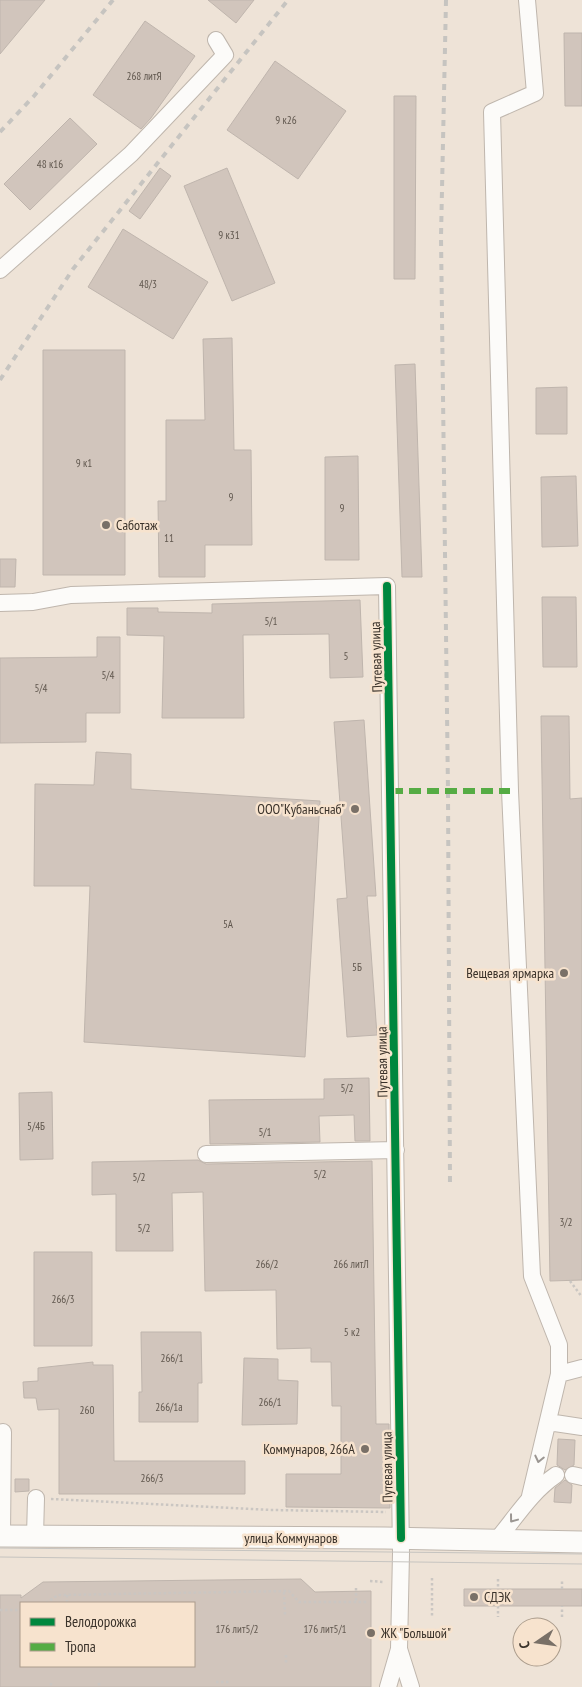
<svg xmlns="http://www.w3.org/2000/svg" width="582" height="1687" viewBox="0 0 582 1687" font-family="'PT Sans Narrow',sans-serif">
	<rect width="100%" height="100%" fill="#eee3d7"/>
	<path fill="#d1c5bc" stroke="#bfb5ad" fill-rule="evenodd" d="M 0,0 L 45,0 L 0,54 Z
		M 208,0 L 254,0 L 236,23 Z
		M 145,21 L 195,56 L 151,118 L 141,129 L 93,95 Z
		M 564,33 L 582,33 L 582,106 L 565,106 Z
		M 275,61 L 346,111 L 298,179 L 227,130 Z
		M 394,96 L 416,96 L 415,279 L 394,279 Z
		M 70,118 L 97,144 L 30,210 L 4,184 Z
		M 160,168 L 171,176 L 140,219 L 129,211 Z
		M 227,168 L 275,283 L 232,301 L 184,186 Z
		M 123,229 L 208,282 L 173,339 L 88,287 Z
		M 232,338 L 234,450 L 251,450 L 252,545 L 205,545 L 205,577 L 159,577 L 158,501 L 166,501 L 166,420 L 205,420 L 203,339 Z
		M 43,350 L 125,350 L 125,575 L 43,575 Z
		M 415,364 L 422,577 L 402,577 L 395,365 Z
		M 567,387 L 567,434 L 536,434 L 536,388 Z
		M 358,456 L 359,560 L 325,560 L 325,457 Z
		M 576,476 L 578,546 L 542,547 L 541,477 Z
		M 0,559 L 16,559 L 15,587 L 0,587 Z
		M 542,597 L 576,597 L 577,667 L 543,667 Z
		M 360,600 L 363,677 L 330,678 L 329,634 L 243,635 L 244,718 L 162,718 L 164,636 L 127,635 L 127,608 L 158,608 L 158,612 L 212,613 L 212,604 Z
		M 97,637 L 120,637 L 120,713 L 86,713 L 86,742 L 0,743 L 0,658 L 97,657 Z
		M 541,716 L 569,716 L 570,799 L 582,798 L 582,1280 L 550,1281 Z
		M 364,720 L 376,896 L 367,896 L 377,1035 L 347,1037 L 337,899 L 347,898 L 334,722 Z
		M 96,752 L 131,754 L 131,789 L 320,801 L 305,1057 L 84,1042 L 90,886 L 34,886 L 35,784 L 94,785 Z
		M 369,1078 L 370,1141 L 355,1141 L 354,1115 L 319,1116 L 320,1142 L 210,1144 L 209,1100 L 324,1099 L 324,1079 Z
		M 52,1092 L 53,1159 L 20,1160 L 19,1093 Z
		M 198,1160 L 206,1164 L 372,1161 L 376,1424 L 389,1424 L 390,1508 L 286,1507 L 286,1474 L 341,1474 L 341,1406 L 332,1406 L 331,1362 L 311,1362 L 311,1348 L 277,1349 L 276,1290 L 205,1291 L 203,1192 L 172,1193 L 173,1251 L 116,1251 L 116,1194 L 92,1195 L 92,1162 Z
		M 34,1252 L 92,1252 L 92,1346 L 34,1346 Z
		M 141,1332 L 201,1332 L 202,1383 L 198,1383 L 198,1422 L 139,1422 L 139,1392 L 142,1392 Z
		M 244,1358 L 278,1359 L 278,1380 L 298,1381 L 297,1424 L 242,1425 Z
		M 93,1362 L 93,1365 L 113,1365 L 114,1461 L 245,1461 L 245,1494 L 59,1494 L 59,1409 L 38,1410 L 36,1398 L 24,1398 L 23,1382 L 38,1381 L 38,1368 Z
		M 558,1439 L 575,1440 L 574,1465 L 565,1470 L 557,1465 Z
		M 15,1479 L 29,1479 L 29,1491 L 15,1492 Z
		M 565,1480 L 572,1485 L 571,1503 L 554,1502 L 555,1488 Z
		M 301,1579 L 315,1592 L 371,1591 L 371,1687 L 0,1687 L 0,1595 L 21,1595 L 21,1598 L 43,1582 ZM 21,1603 L 194,1603 L 194,1666 L 21,1666 Z
		M 464,1589 L 582,1589 L 582,1606 L 464,1606 Z"/>
	<g fill="none" stroke-linecap="round" stroke-linejoin="round">
		<defs>
			<path id="minor" d="M 527,0 L 535,93 L 492,112 L 510,791 L 532,1276 L 559,1345 L 559,1374 L 530,1496
				M 0,270 L 131,154 L 225,55 L 216,40
				M 0,603 L 33,602 L 71,595 L 387,586 L 401,1553 L 399,1649 L 388,1687
				M 206,1154 L 396,1150
				M 559,1374 L 582,1368
				M 548,1422 L 582,1427
				M 573,1475 L 582,1477
				M 2,1536 L 3,1432
				M 35,1537 L 36,1498
				M 496,1541 C 516,1517 531,1492 556,1475
				M 399,1649 L 411,1687"/>
			<path id="major" d="M 0,1536 L 385,1538 L 582,1542"/>
		</defs>
		<use href="#minor" stroke="#bfb6ad" stroke-width="18"/>
		<use href="#major" stroke="#bfb6ad" stroke-width="23"/>
		<path stroke="#cac6c2" stroke-width="2.5" stroke-dasharray="2.5 2.5" stroke-linecap="butt" d="M 570,1281 L 582,1297
			M 51,1499 L 272,1510 L 386,1512
			M 432,1578 L 432,1617
			M 498,1579 L 498,1589
			M 370,1581 L 384,1582
			M 356,1588 L 356,1602
			M 562,1589 L 562,1579
			M 284,1592 L 285,1615
			M 67,1595 L 67,1603
			M 46,1603 L 58,1595 L 289,1591 L 299,1602 L 367,1602
			M 498,1606 L 498,1617
			M 0,1610 L 21,1610
			M 562,1617 L 562,1606
			M 286,1655 L 286,1664
			M 216,1682 L 230,1682
			M 51,1683 L 51,1687
			M 99,1683 L 99,1687"/>
		<use href="#minor" stroke="#fcfbf9" stroke-width="16"/>
		<use href="#major" stroke="#fcfbf9" stroke-width="21"/>
		<path stroke="#c6c4c0" stroke-width="1" d="M 0,1548 L 582,1554
			M 0,1557 L 582,1564"/>
		<path stroke="#c6c4c0" stroke-width="4" stroke-dasharray="6 6" stroke-linecap="butt" d="M 446,0 L 441,237 L 448,791 L 450,1185
			M 0,132 L 34,96 L 113,0
			M 0,380 L 73,269 L 288,0"/>
		<path stroke="#55ac44" stroke-width="6" stroke-dasharray="12 6" stroke-linecap="butt" d="M 391,791 L 510,791"/>
		<defs>
			<path id="cycleway" d="M 387,586 L 401,1538"/>
		</defs>
		<use href="#cycleway" stroke="#f7e3ce" stroke-width="11"/>
		<use href="#cycleway" stroke="#00873e" stroke-width="8"/>
	</g>
	<defs><path id="oneway-chevron" d="M-2-3.5L2.5 0L-2 3.5" fill="none" stroke-width="1.6" stroke-linecap="round" stroke-linejoin="round" transform="scale(1.25)"/></defs>
	<g stroke="#9b9692">
		<use href="#oneway-chevron" transform="translate(539 1459) rotate(103)"/>
		<use href="#oneway-chevron" transform="translate(513 1519) rotate(127)"/>
	</g>
	<g fill="#797067" stroke="#f7e3ce" stroke-width="2">
		<circle cx="106" cy="525" r="5"/>
		<circle cx="355" cy="809" r="5"/>
		<circle cx="564" cy="973" r="5"/>
		<circle cx="365" cy="1449" r="5"/>
		<circle cx="474" cy="1597" r="5"/>
		<circle cx="371" cy="1633" r="5"/>
	</g>
	<g text-anchor="middle" stroke-width="5" stroke-linejoin="round" paint-order="stroke">
		<g font-size="11" fill="#60574e">
			<text x="144" y="80">268 литЯ</text>
			<text x="286" y="124">9 к26</text>
			<text x="50" y="168">48 к16</text>
			<text x="229" y="239">9 к31</text>
			<text x="148" y="288">48/3</text>
			<text x="84" y="467">9 к1</text>
			<text x="231" y="501">9</text>
			<text x="342" y="512">9</text>
			<text x="169" y="542">11</text>
			<text x="271" y="625">5/1</text>
			<text x="346" y="660">5</text>
			<text x="108" y="679">5/4</text>
			<text x="41" y="692">5/4</text>
			<text x="228" y="928">5А</text>
			<text x="357" y="971">5Б</text>
			<text x="347" y="1092">5/2</text>
			<text x="36" y="1130">5/4Б</text>
			<text x="265" y="1136">5/1</text>
			<text x="320" y="1178">5/2</text>
			<text x="139" y="1181">5/2</text>
			<text x="566" y="1226">3/2</text>
			<text x="144" y="1232">5/2</text>
			<text x="267" y="1268">266/2</text>
			<text x="351" y="1268">266 литЛ</text>
			<text x="63" y="1303">266/3</text>
			<text x="352" y="1336">5 к2</text>
			<text x="172" y="1362">266/1</text>
			<text x="270" y="1406">266/1</text>
			<text x="169" y="1411">266/1а</text>
			<text x="87" y="1414">260</text>
			<text x="152" y="1482">266/3</text>
			<text x="237" y="1633">176 лит5/2</text>
			<text x="325" y="1633">176 лит5/1</text>
		</g>
		<g font-size="14" fill="#3a322a" stroke="#f7e3ce" text-anchor="start">
			<text x="116" y="530">Саботаж</text>
			<text x="345" y="814" text-anchor="end">ООО"Кубаньснаб"</text>
			<text x="554" y="978" text-anchor="end">Вещевая ярмарка</text>
			<text x="355" y="1454" text-anchor="end">Коммунаров, 266А</text>
			<text x="484" y="1602">СДЭК</text>
			<text x="381" y="1638">ЖК "Большой"</text>
		</g>
		<g font-size="14" fill="#3a322a" stroke="#f7e3ce">
			<text transform="translate(376 657) rotate(-92)" y="5">Путевая улица</text>
			<text transform="translate(382 1062) rotate(-91)" y="5">Путевая улица</text>
			<text transform="translate(387 1467) rotate(-91)" y="5">Путевая улица</text>
			<text x="291" y="1543">улица Коммунаров</text>
		</g>
	</g>
	<rect x="20" y="1602" width="175" height="65" fill="#f7e3ce" stroke="#ab9c8c"/>
	<rect x="30" y="1618" width="25" height="8" fill="#00873e" stroke="#ab9c8c"/>
	<text x="65" y="1627" font-size="15" fill="#3a322a">Велодорожка</text>
	<rect x="30" y="1643" width="25" height="8" fill="#55ac44" stroke="#ab9c8c"/>
	<text x="65" y="1652" font-size="15" fill="#3a322a">Тропа</text>
	<g transform="translate(537 1642) rotate(257)"><circle r="24" fill="#f7e3ce" stroke="#ab9c8c"/>
	<path d="M0-4L9 19L0 12L-9 19Z" fill="#797067"/>
	<text y="-8" font-size="14" font-weight="bold" text-anchor="middle" fill="#3a322a">С</text>
	</g>
</svg>
